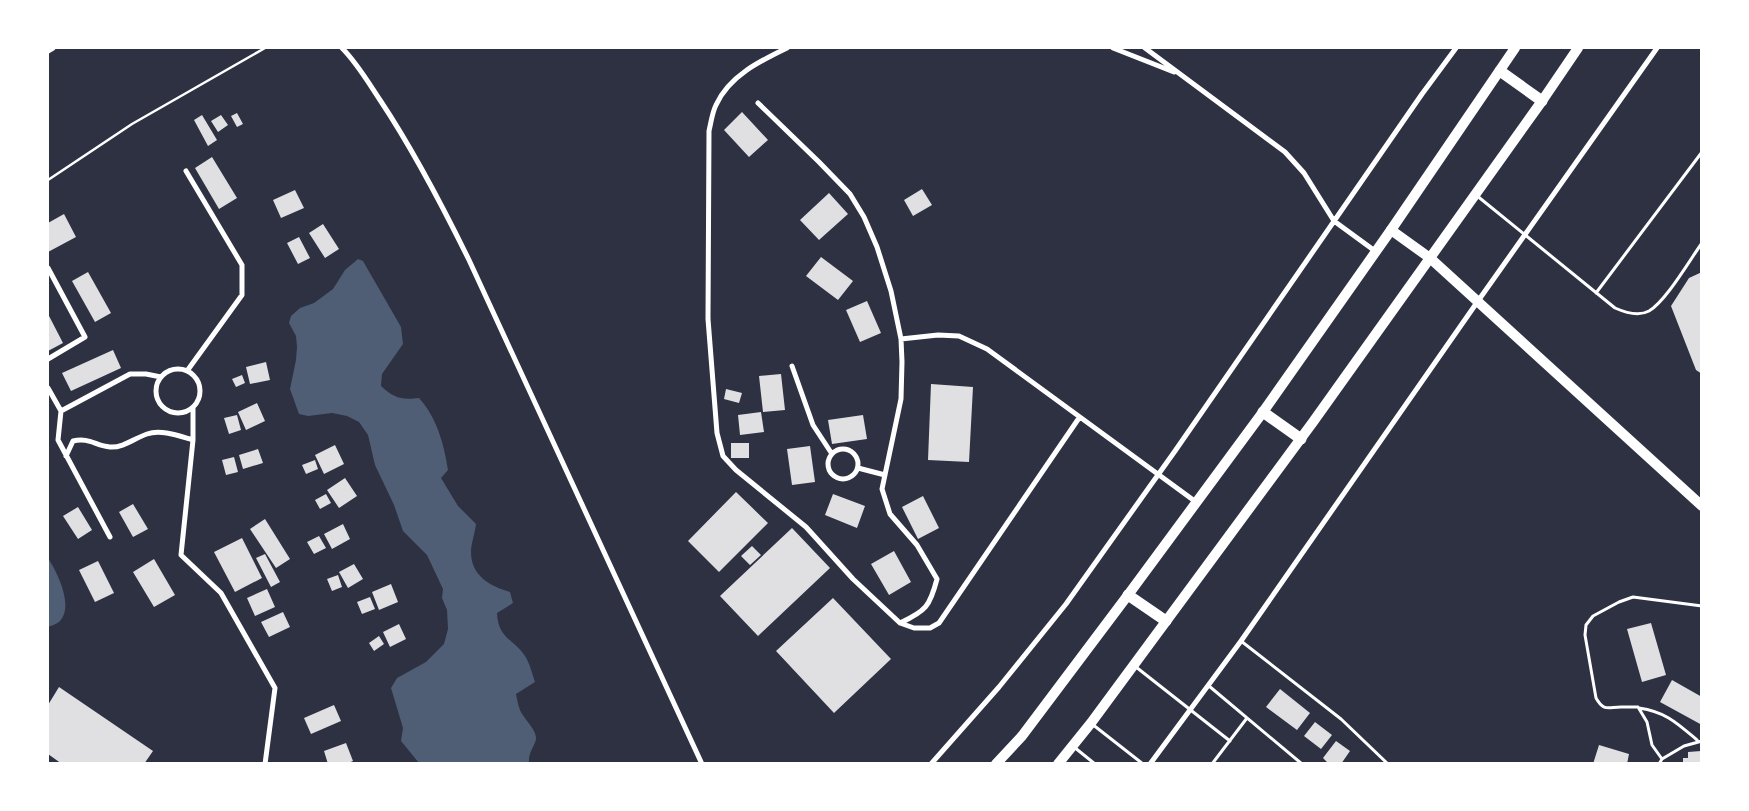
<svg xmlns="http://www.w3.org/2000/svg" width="1749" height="811" viewBox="0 0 1749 811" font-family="'PT Sans',sans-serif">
	<rect width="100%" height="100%" fill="#2d3142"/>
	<path fill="#4f5d75" d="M 358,259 L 363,261 L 401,327 L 403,344 L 382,374 L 381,386 C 394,398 401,400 419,398 C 437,418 444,444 448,470 L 441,478 L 458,506 L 476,524 C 475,533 471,544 471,552 C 471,576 490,586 510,592 L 513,603 L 497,613 C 498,639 514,639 525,656 C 530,664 532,673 535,682 L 516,694 C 517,699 518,705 520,710 C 524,719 535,728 536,737 C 537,744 528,751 529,763 L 419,763 L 401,741 L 403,728 L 391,688 L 397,678 L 426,662 L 444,644 L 448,629 L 447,610 L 442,598 L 443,589 L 427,555 L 403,531 L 394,505 L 375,465 L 368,435 L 359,422 L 347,416 L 332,413 L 308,416 L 299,414 L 290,389 L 296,360 L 297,347 L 296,336 L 289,323 L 291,316 L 300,308 L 314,303 L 333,289 L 345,270 Z
		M 48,558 C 57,572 75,607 59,622 C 56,624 51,626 48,627 Z"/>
	<path fill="#e0e0e3" d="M 742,112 L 768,140 L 749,157 L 724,130 Z
		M 237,113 L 243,124 L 237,127 L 231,116 Z
		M 202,115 L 217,140 L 208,146 L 194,120 Z
		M 221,115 L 228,125 L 218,132 L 211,121 Z
		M 212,157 L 237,198 L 219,209 L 195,168 Z
		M 922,189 L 932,205 L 913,216 L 904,200 Z
		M 295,190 L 304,208 L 281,218 L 273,200 Z
		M 829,193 L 848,214 L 819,240 L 800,220 Z
		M 64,214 L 76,237 L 48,252 L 48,223 Z
		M 323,224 L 339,249 L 325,258 L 309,233 Z
		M 299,237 L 310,258 L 298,264 L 287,243 Z
		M 821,257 L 853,281 L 838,300 L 806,276 Z
		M 88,272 L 111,313 L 95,322 L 72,281 Z
		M 1702,272 L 1702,374 L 1696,370 L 1671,306 L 1689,278 Z
		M 867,301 L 881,333 L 860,342 L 846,310 Z
		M 48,314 L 63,343 L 48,351 Z
		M 113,350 L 121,368 L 71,391 L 62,373 Z
		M 266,362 L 270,380 L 250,384 L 246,367 Z
		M 781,374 L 785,410 L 763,412 L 759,376 Z
		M 242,375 L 245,383 L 236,387 L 232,379 Z
		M 931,384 L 973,387 L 969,462 L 928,460 Z
		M 726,389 L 742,393 L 739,403 L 724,399 Z
		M 257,403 L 265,421 L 246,430 L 238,412 Z
		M 761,412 L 764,432 L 740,435 L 738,415 Z
		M 237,415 L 241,430 L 229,434 L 224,418 Z
		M 863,415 L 867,439 L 832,444 L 828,420 Z
		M 731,443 L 749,443 L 749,458 L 731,458 Z
		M 335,445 L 344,464 L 324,474 L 315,455 Z
		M 810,446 L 815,482 L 792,485 L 787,449 Z
		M 258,449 L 263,463 L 243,469 L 239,455 Z
		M 234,457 L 238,472 L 226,475 L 222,460 Z
		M 315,460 L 318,469 L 306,474 L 302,465 Z
		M 345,478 L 357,496 L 339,508 L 327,490 Z
		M 736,492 L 768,523 L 719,572 L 688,541 Z
		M 326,494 L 331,503 L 320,509 L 315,500 Z
		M 833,494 L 865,506 L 857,528 L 825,515 Z
		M 923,496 L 939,528 L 918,539 L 902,507 Z
		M 133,504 L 148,529 L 133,537 L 119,512 Z
		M 78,507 L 92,530 L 78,539 L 63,516 Z
		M 265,519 L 290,559 L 276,568 L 250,529 Z
		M 343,524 L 350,539 L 332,549 L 324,534 Z
		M 792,528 L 830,568 L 758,636 L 720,596 Z
		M 319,536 L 326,548 L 314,554 L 307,542 Z
		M 242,538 L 262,578 L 235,592 L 214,552 Z
		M 752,546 L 761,555 L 750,565 L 741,556 Z
		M 894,551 L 911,582 L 889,595 L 871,564 Z
		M 265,554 L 280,582 L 271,587 L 256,558 Z
		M 154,559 L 175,595 L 154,607 L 133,572 Z
		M 98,561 L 114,593 L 95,602 L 79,570 Z
		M 354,564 L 363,579 L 348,588 L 339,572 Z
		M 338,575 L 342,587 L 332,591 L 327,579 Z
		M 391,584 L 398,602 L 379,610 L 372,592 Z
		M 267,589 L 275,607 L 255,616 L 247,598 Z
		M 370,597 L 375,609 L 362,614 L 357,602 Z
		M 833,598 L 891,659 L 834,713 L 776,651 Z
		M 283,612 L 290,627 L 269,637 L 261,622 Z
		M 1651,623 L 1666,675 L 1642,682 L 1627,629 Z
		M 399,624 L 406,639 L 390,647 L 383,632 Z
		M 379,636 L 384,644 L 374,651 L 369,643 Z
		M 1672,680 L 1702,697 L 1702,725 L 1660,702 Z
		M 59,687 L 153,751 L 144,764 L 62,764 L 48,754 L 48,705 Z
		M 1280,689 L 1310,713 L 1297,730 L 1266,707 Z
		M 334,705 L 341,721 L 311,734 L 304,718 Z
		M 1315,722 L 1332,735 L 1321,749 L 1304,736 Z
		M 1336,741 L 1350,751 L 1341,764 L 1329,764 L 1323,758 Z
		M 346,743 L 353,761 L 346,764 L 328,764 L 324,751 Z
		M 1599,745 L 1629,754 L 1627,764 L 1593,764 Z
		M 1701,751 L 1702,764 L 1683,764 L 1683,758 L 1688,758 L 1688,752 Z"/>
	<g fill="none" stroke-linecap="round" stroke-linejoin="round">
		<path stroke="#fff" stroke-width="2.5" d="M 48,180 L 132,124 L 265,48"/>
		<path stroke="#fff" stroke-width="3" d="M 1476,195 L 1615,308 C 1624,312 1638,317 1649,311 C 1666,301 1689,261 1702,243
			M 1596,293 L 1702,152
			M 1702,606 L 1633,597 L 1619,602 L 1593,616 L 1586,625 L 1585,635 L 1596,698 C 1604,712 1608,707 1621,707 C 1627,707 1632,707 1638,707 L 1647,722 L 1652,745 L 1662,759 L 1684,746 L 1702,741
			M 1241,641 L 1341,719 L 1388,764
			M 1136,667 L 1230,741
			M 1209,686 L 1302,764
			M 1639,708 C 1666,712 1677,723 1697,740
			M 1092,724 L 1143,764
			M 1074,747 L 1095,764
			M 1212,764 L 1247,718
			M 1659,764 L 1662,759"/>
		<path stroke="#fff" stroke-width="5" d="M 342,48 C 357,63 368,82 380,100 C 414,151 442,205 469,260 L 702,764
			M 787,48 C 760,61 729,76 716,105 C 712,113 711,123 709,131 L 708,319 L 717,433 L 723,456 L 736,470 L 806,527 L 853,579 L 900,623 L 914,628 L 930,628 L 939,623 L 1079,418
			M 1113,48 L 1174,72
			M 1145,48 L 1285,152 L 1304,173 L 1334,221 L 1375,251
			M 48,51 L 53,48
			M 758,103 L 819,162 L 850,194 L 864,217 L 877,247 L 891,291 L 901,339 L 902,362 L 901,399 L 882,489 L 890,514 L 917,545 L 937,579 C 930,606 926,611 900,623
			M 186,171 L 242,265 L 242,295 L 187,371
			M 48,268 L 85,337 L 48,359
			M 901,339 L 938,335 L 959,336 L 987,349 L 1196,502
			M 792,366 L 813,425 L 832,454
			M156 391a22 22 0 1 1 44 0a22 22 0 1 1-44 0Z
			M 48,388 L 61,411 L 58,440 L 110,537
			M 61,411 L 130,374 L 146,374 L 161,377
			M 193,440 L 181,555 L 221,593 L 275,688 L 265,764
			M828 464a15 15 0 1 1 30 0a15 15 0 1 1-30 0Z
			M 66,456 L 73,441 C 89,437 96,446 110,447 C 123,448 135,438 147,434 C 161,429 179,436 193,440 L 193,407
			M 858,468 L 885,475
			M 931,764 L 999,687 L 1066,604 L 1175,451 L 1422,94 L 1456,48
			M 1150,764 L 1241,641 L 1478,301 L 1657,48"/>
		<path stroke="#fff" stroke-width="10" d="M 1391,230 L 1430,258 L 1702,506"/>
		<path stroke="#fff" stroke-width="10" d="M 996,764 L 1022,736 L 1128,595 L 1263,412 L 1391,230 L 1515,48
			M 1058,764 L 1091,723 L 1313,422 L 1542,101 L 1578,48"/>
		<path stroke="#fff" stroke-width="11" d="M 1500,71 L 1542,101
			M 1263,412 L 1301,439
			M 1128,595 L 1166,621"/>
	</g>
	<rect width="1749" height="811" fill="none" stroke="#ffffff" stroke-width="98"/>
</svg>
